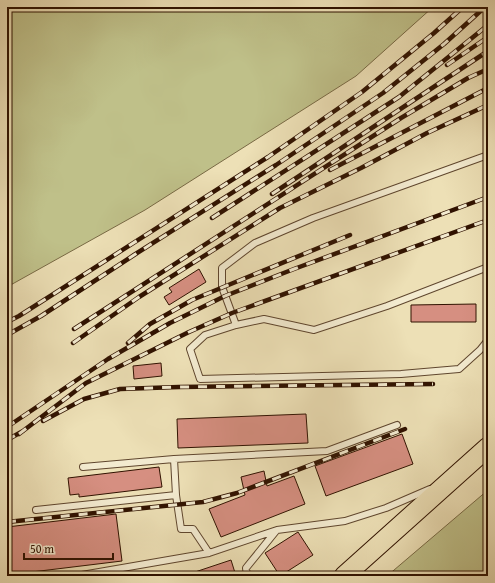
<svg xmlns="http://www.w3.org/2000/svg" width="495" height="583" viewBox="0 0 495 583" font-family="'Gentium Book Plus',serif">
	<rect width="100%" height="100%" fill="#ede0b6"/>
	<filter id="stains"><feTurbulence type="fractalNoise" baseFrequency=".005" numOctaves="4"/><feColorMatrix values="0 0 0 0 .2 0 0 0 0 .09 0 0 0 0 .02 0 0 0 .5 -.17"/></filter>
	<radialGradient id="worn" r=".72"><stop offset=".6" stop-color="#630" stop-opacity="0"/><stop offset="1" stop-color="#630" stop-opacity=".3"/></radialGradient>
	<path fill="#bfc089" stroke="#786944" d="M 7,7 L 433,7 L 356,76 L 145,210 L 7,287 Z
		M 488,490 L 488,576 L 387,576 Z"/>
	<path fill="#d68f81" stroke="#301200" d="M 199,269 L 206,282 L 169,305 L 164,297 L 172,292 L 169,288 Z
		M 476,304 L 476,322 L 411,322 L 411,305 Z
		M 161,363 L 162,376 L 134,379 L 133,366 Z
		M 306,414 L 308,443 L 178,448 L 177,419 Z
		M 402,434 L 413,464 L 326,496 L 315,466 Z
		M 159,467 L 162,487 L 79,497 L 79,494 L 70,495 L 68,478 Z
		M 264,471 L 267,486 L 294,476 L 305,504 L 221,537 L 209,509 L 245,495 L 241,477 Z
		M 116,514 L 122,561 L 7,575 L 7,527 Z
		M 298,532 L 313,555 L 280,576 L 265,553 Z
		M 231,560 L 236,576 L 190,576 L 189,574 Z"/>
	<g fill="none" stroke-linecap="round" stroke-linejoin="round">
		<defs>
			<path id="service" d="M 488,267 L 387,306 L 314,330 L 264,319 L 236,325 L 205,335 L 190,349 L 200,379 L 401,374 L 459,369 L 480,350 L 488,340
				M 236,325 L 222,287 L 222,268 L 255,243 L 313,218 L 488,155
				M 83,467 L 174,459
				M 176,495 L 174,459 L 327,451 L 397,425
				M 36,510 L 176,495 L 181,529 L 193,529 L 209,553
				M 76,576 L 209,553 L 277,530 L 345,521 L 386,508 L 430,489
				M 247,576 L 246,568 L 276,531"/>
			<path id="primary" d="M 344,576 L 488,447"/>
		</defs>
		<use href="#service" stroke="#5f462e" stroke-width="8"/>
		<use href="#primary" stroke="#301200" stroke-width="21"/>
		<use href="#service" stroke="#f3ebd0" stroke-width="6"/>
		<use href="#primary" stroke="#ede0b6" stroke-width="19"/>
		<defs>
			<path id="rail" d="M 447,65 L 488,37
				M 330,170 L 488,88
				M 272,194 L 488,51
				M 212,218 L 399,97 L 488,25
				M 7,322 L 19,316 L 268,157 L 362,92 L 434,33 L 463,7
				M 74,329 L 401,118 L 468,78 L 488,69
				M 7,335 L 41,316 L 134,255 L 276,165 L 383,93 L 444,44 L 485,7
				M 73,343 L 139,297 L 280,208 L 361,168 L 427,133 L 488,105
				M 128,343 L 150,324 L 192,300 L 350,235
				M 43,421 L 84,399 L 120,389 L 179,387 L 433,384
				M 7,427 L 108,359 L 170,323 L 225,296 L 294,269 L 488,197
				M 19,434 L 86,383 L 189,332 L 232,313 L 488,220
				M 7,440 L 23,431
				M 7,522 L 203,502 L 237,493 L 405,429"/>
		</defs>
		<use href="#rail" stroke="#301200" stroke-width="4.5"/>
		<use href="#rail" stroke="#f3ebd0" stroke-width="3" stroke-dasharray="9" stroke-linecap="butt"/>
	</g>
	<rect width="495" height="583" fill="none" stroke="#ede0b6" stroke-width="24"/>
	<rect x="8" y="8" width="479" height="567" fill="none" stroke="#301200" stroke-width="2"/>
	<rect x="12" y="12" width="471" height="559" fill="none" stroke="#301200"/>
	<path d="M24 553v6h89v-6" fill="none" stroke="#301200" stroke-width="2"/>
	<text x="30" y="553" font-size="12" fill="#301200" stroke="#f3ebd0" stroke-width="3" paint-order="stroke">50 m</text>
	<rect width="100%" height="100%" filter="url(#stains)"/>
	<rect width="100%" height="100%" fill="url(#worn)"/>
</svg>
